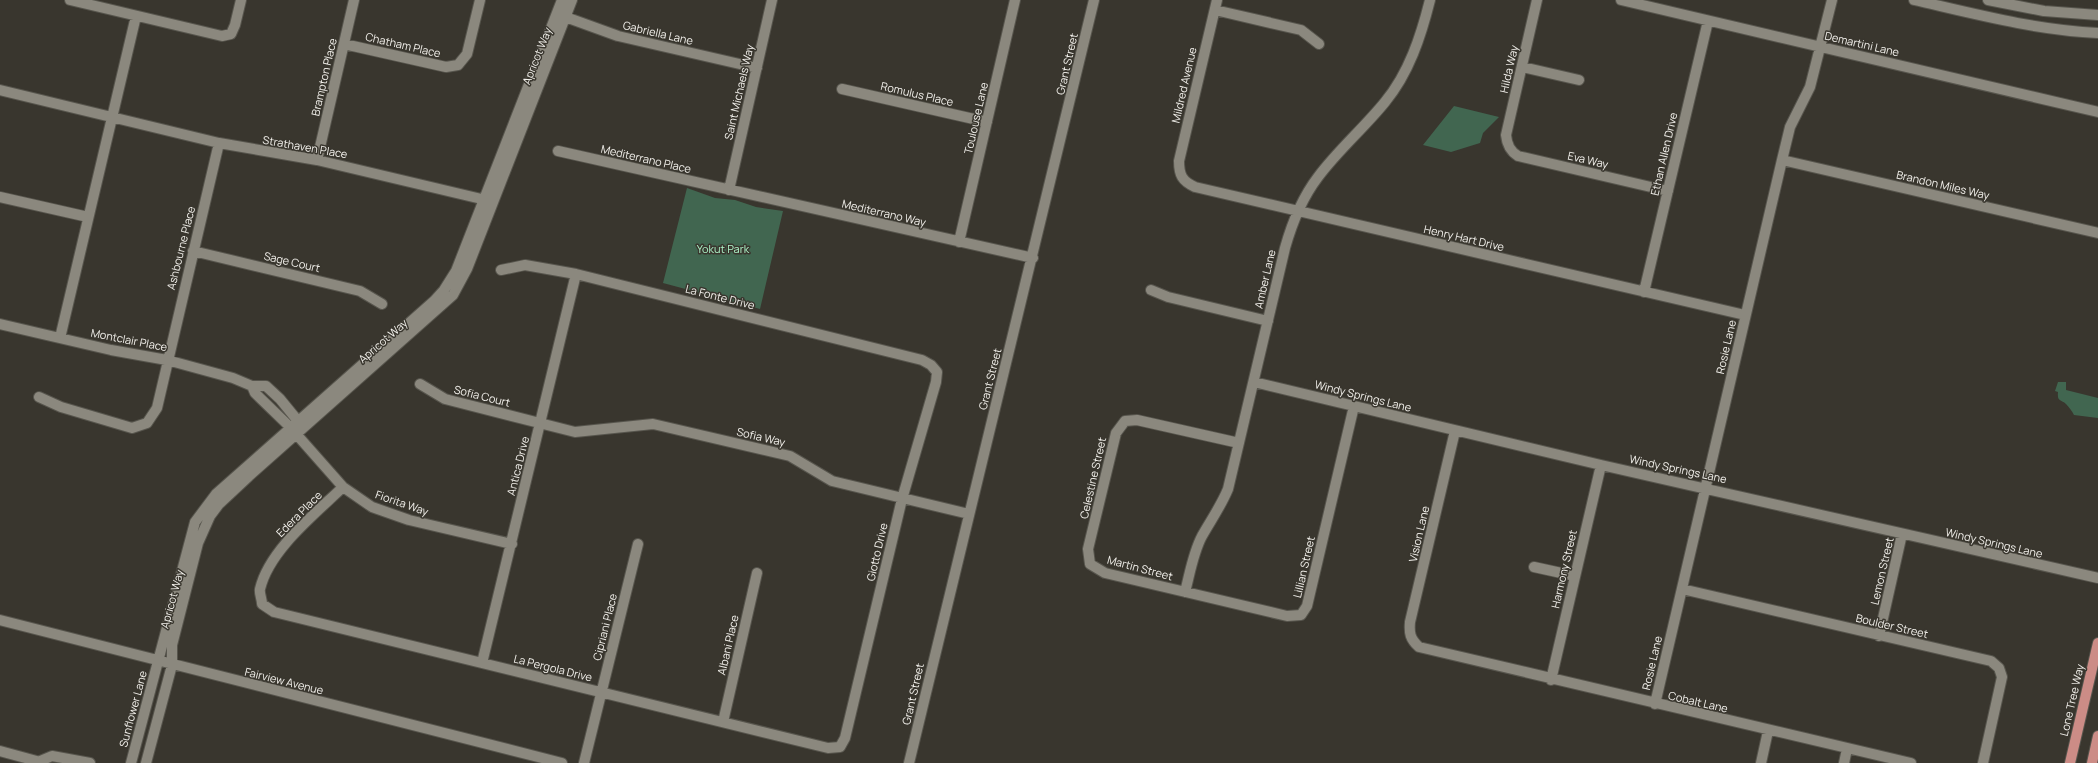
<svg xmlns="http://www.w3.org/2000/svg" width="2098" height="763" viewBox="0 0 2098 763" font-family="Manrope,sans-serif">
	<rect width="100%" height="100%" fill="#39362e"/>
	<path fill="#416650" d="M 1454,106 L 1499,117 L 1483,133 L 1480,143 L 1451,152 L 1423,145 Z
		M 687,188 L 715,198 L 735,200 L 756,207 L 783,211 L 760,309 L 663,283 Z
		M 2058,382 L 2066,382 L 2066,390 L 2098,398 L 2098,418 L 2074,415 C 2072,411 2069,407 2066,404 C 2061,399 2057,402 2058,392 L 2055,391 Z"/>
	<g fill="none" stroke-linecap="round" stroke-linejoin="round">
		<defs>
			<path id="minor" d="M 70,0 L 222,36 L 231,34 L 235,25 L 241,0
				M 1217,0 L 1179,161 C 1179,175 1182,181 1195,187 L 1745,315
				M 1537,0 L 1506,135 C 1507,145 1510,151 1518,156 L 1668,191
				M 1621,0 L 2098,112
				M 1914,0 C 1975,14 2035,30 2098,33
				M 1988,0 L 2044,11 L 2098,15
				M 1215,10 L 1301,30 L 1319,44
				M 560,15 L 618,36 L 757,68
				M 344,44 L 446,67 L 458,65 L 467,54 L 480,0
				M 1522,67 L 1579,80
				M 842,89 L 987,122
				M 0,90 L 219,143 L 317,160 L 490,201
				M 558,151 L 1033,258
				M 317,160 L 354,0
				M 1782,160 L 2098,233
				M 729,190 L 772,0
				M 0,197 L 88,217
				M 959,242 L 1015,0
				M 193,251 L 360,291 L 382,304
				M 1151,290 L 1168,297 L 1268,321
				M 1644,292 L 1708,21
				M 0,324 L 111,350 L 167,360 L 233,378 L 252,386 L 266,386 L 280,399 L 298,421
				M 60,338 L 136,16
				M 1254,382 L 1601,465 L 2098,578
				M 420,384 L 445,399 L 575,432 L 653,424 L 790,456 L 832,481 L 969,514
				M 252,386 L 255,393 L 290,427 L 343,487 L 372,507 L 409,520 L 512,544
				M 39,397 L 61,407 L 132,428 L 147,423 L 157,408 L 219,143
				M 1455,431 L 1410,622 C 1409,633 1410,639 1419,647 L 1911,763
				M 1239,443 L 1137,420 L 1125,421 L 1116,433 L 1088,549 L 1090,564 L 1105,573 L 1287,616 L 1301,615 L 1307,606 L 1354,406
				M 343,487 C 315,514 269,550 260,589 C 259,593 262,599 262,604 L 274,612 L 828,748 L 840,747 L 845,738 L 902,499 L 936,382 L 937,372 L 931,365 L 922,360 L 576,274 L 525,265 L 501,270
				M 1534,567 L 1575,576
				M 1682,589 L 1991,661 L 1999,668 L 2002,677 L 1983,763
				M 1185,592 C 1190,573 1193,553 1202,536 C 1211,520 1221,506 1228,489 L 1285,248 C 1292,223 1302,198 1318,177 C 1338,150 1364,128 1385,102 C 1409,73 1421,36 1430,0
				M 0,620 L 562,763
				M 1879,636 L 1902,534
				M 482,663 L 576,274
				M 1551,680 L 1601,465
				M 1655,704 L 1782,160 L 1790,127 L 1810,87 L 1832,0
				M 723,722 L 757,573
				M 0,751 L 44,763
				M 40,761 L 52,756 L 90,763
				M 131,763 L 195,522 L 216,494 L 434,301 L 444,290 L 456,271 L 562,0
				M 146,763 L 172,665 L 172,645 L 198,543 L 210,516 L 219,504 L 249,476 L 453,295 L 467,269 L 572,0
				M 584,763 L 638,544
				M 909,763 L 1094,0
				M 1761,763 L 1768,731
				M 1844,763 L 1847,749"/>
			<path id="major" d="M 2070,763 L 2098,643
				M 2092,763 L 2098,736"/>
		</defs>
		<use href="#minor" stroke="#57554d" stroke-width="12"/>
		<use href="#major" stroke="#57554d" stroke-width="12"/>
		<use href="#minor" stroke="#8b887e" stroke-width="10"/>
		<use href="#major" stroke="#cc8c86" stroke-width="10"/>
	</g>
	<g text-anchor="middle" stroke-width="3" stroke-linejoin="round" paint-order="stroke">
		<g font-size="11" fill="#f2f0eb" stroke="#39362e">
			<text transform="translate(658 33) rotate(13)" y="4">Gabriella Lane</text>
			<text transform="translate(1862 44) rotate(13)" y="4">Demartini Lane</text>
			<text transform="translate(403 45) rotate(13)" y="4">Chatham Place</text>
			<text transform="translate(537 56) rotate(-68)" y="4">Apricot Way</text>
			<text transform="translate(1067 64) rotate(-77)" y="4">Grant Street</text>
			<text transform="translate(1509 69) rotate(-77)" y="4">Hilda Way</text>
			<text transform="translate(324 77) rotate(-77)" y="4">Brampton Place</text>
			<text transform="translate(1184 85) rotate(-77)" y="4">Mildred Avenue</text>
			<text transform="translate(739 92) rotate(-77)" y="4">Saint Michaels Way</text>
			<text transform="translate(917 94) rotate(13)" y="4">Romulus Place</text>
			<text transform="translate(976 118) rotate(-77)" y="4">Toulouse Lane</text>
			<text transform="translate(305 147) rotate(10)" y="4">Strathaven Place</text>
			<text transform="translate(1664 154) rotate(-77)" y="4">Ethan Allen Drive</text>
			<text transform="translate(646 159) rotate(13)" y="4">Mediterrano Place</text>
			<text transform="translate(1588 160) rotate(13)" y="4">Eva Way</text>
			<text transform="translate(1943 185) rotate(13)" y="4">Brandon Miles Way</text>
			<text transform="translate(884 213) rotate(13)" y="4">Mediterrano Way</text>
			<text transform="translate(1464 238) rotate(13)" y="4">Henry Hart Drive</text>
			<text transform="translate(181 248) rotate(-76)" y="4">Ashbourne Place</text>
			<text transform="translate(292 262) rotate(13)" y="4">Sage Court</text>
			<text transform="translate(1265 279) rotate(-77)" y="4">Amber Lane</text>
			<text transform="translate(720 297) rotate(14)" y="4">La Fonte Drive</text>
			<text transform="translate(129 340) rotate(11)" y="4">Montclair Place</text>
			<text transform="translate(383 341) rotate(-41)" y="4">Apricot Way</text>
			<text transform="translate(1726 347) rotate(-77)" y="4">Rosie Lane</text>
			<text transform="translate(990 379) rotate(-76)" y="4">Grant Street</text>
			<text transform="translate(482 396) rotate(14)" y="4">Sofia Court</text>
			<text transform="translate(1363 396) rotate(14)" y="4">Windy Springs Lane</text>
			<text transform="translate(761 437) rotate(13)" y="4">Sofia Way</text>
			<text transform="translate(518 466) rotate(-76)" y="4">Antica Drive</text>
			<text transform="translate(1678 469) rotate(12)" y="4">Windy Springs Lane</text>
			<text transform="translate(1093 478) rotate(-77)" y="4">Celestine Street</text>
			<text transform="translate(402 503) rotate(19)" y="4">Fiorita Way</text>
			<text transform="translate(299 514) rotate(-45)" y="4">Edera Place</text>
			<text transform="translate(1419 534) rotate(-77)" y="4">Vision Lane</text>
			<text transform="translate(1994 543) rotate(13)" y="4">Windy Springs Lane</text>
			<text transform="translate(877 552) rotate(-77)" y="4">Giotto Drive</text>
			<text transform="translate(1304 567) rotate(-77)" y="4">Lillian Street</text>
			<text transform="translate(1140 568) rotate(15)" y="4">Martin Street</text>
			<text transform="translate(1564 569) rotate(-77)" y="4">Harmony Street</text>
			<text transform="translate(1882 571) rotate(-77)" y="4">Lemon Street</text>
			<text transform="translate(172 599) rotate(-75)" y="4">Apricot Way</text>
			<text transform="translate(1892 626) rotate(13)" y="4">Boulder Street</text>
			<text transform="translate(605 627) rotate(-76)" y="4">Cipriani Place</text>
			<text transform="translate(728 645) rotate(-77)" y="4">Albani Place</text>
			<text transform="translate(1652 663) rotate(-77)" y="4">Rosie Lane</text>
			<text transform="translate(553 668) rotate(14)" y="4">La Pergola Drive</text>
			<text transform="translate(284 681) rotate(14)" y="4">Fairview Avenue</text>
			<text transform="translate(913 694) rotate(-77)" y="4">Grant Street</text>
			<text transform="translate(2072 700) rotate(-77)" y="4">Lone Tree Way</text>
			<text transform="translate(1698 702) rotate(13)" y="4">Cobalt Lane</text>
			<text transform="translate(133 709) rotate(-75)" y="4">Sunflower Lane</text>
		</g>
		<g font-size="11" fill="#adf5c9" stroke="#39362e">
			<text x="723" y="253">Yokut Park</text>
		</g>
	</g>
</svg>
